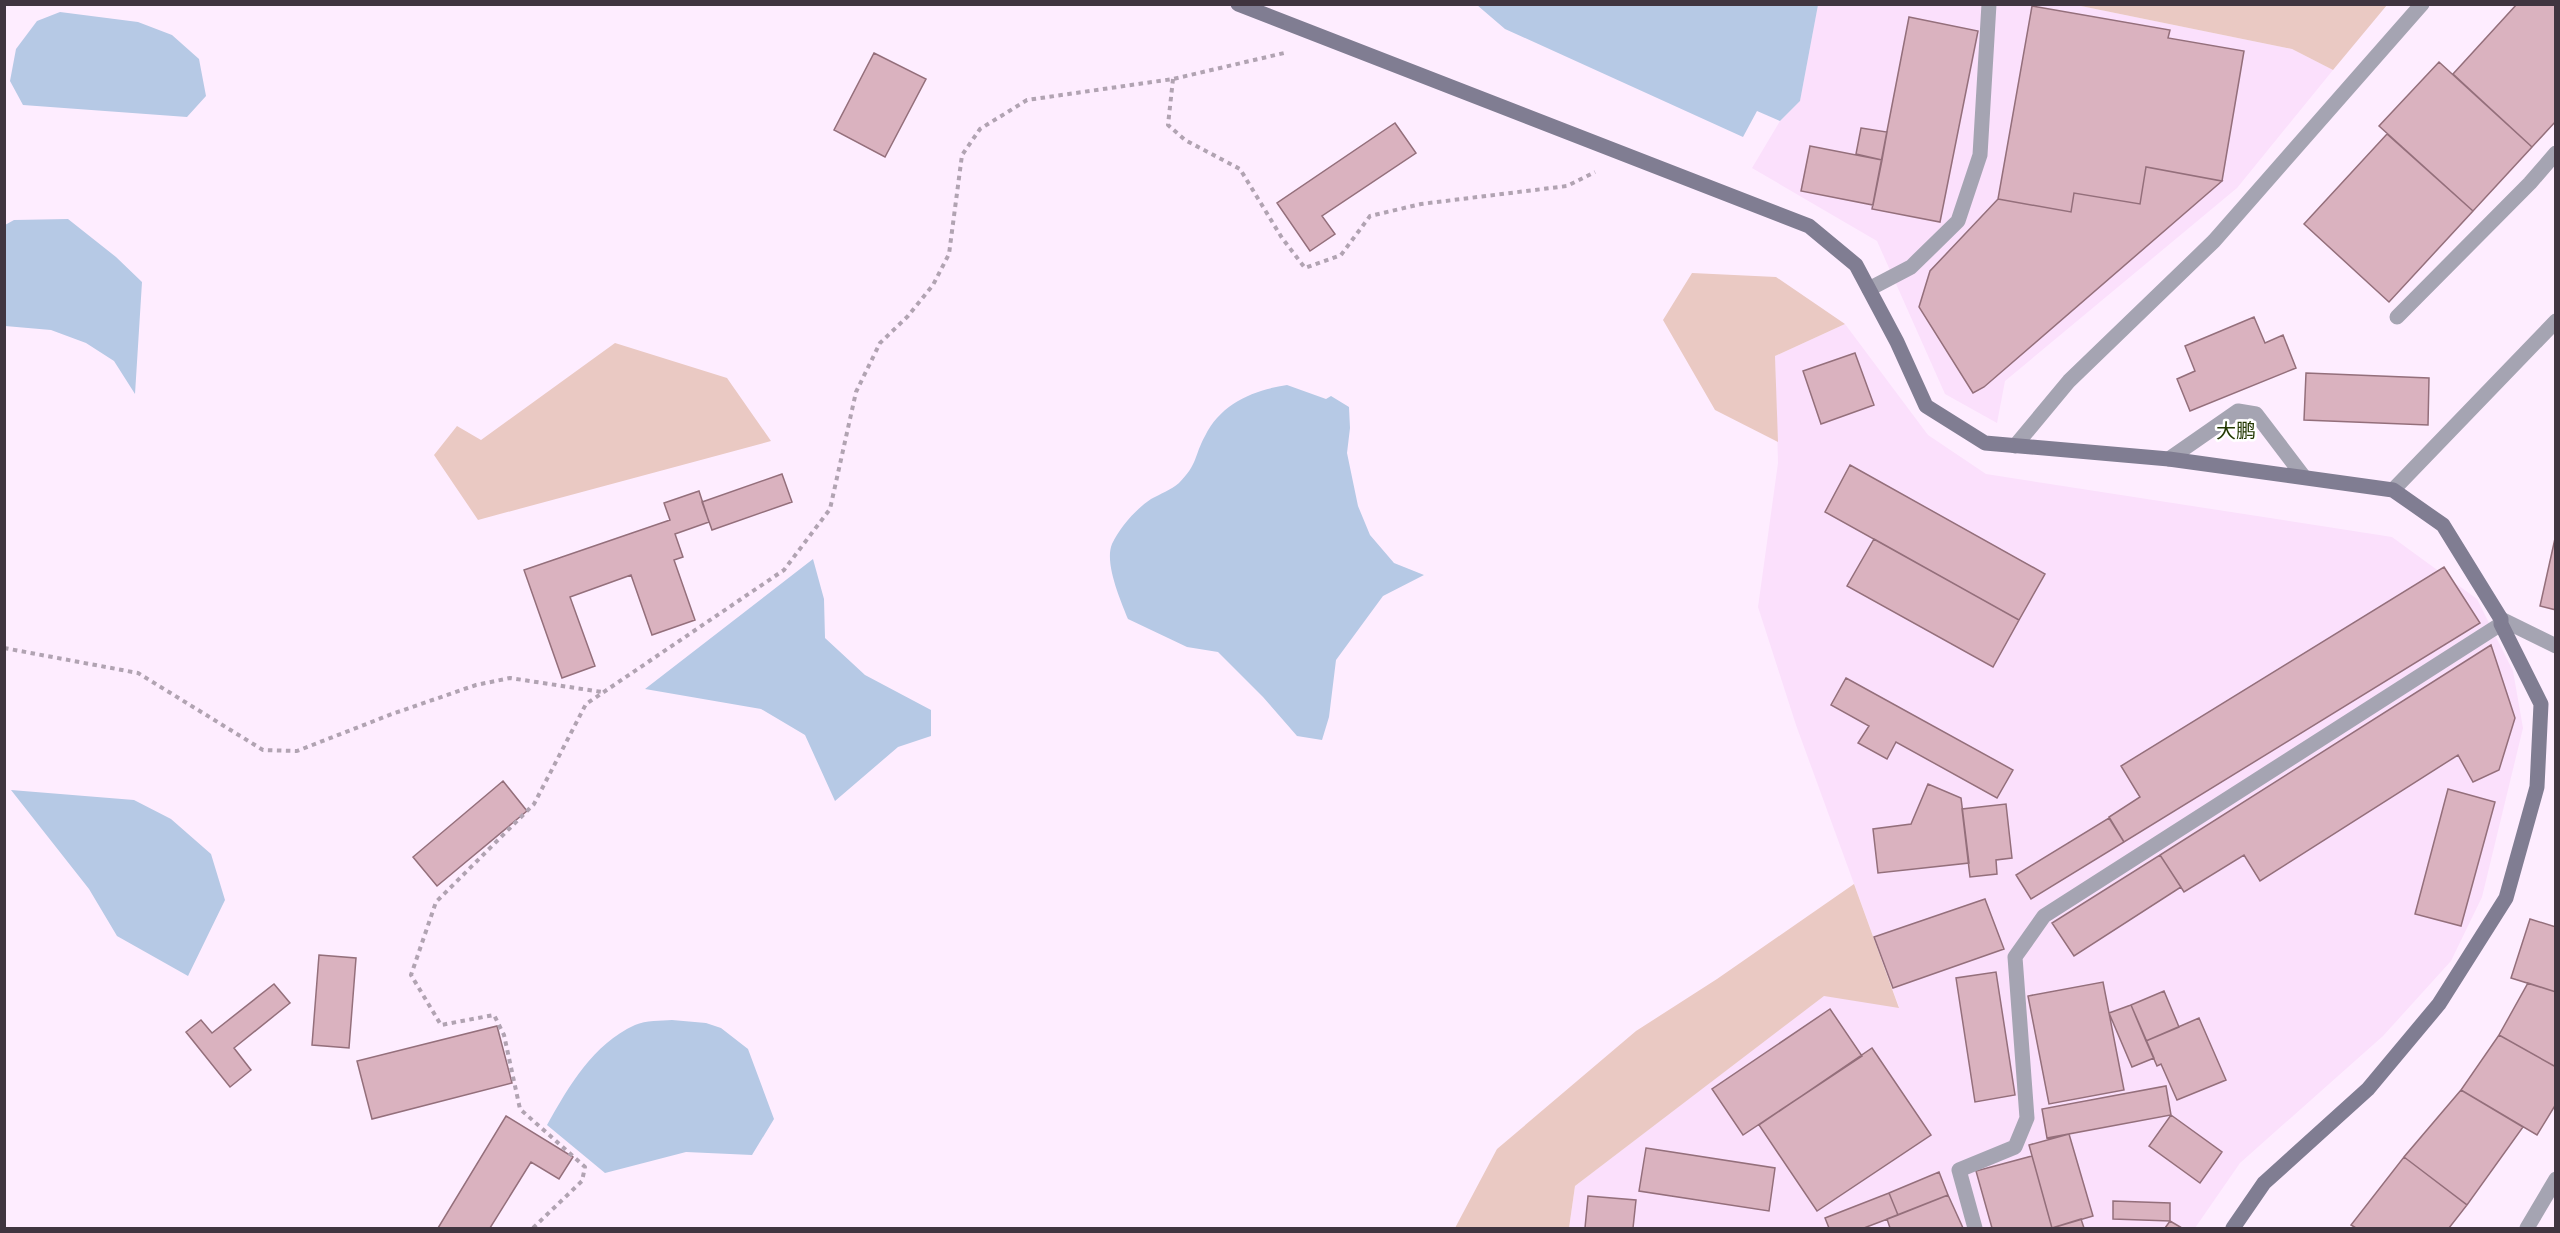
<svg xmlns="http://www.w3.org/2000/svg" width="2560" height="1233" viewBox="0 0 2560 1233" font-family="Mulish,'Noto Sans SC',sans-serif">
	<rect width="100%" height="100%" fill="#feedff"/>
	<path fill="#fbe0fc" d="M 1818,5 L 2076,5 L 2292,49 L 2333,70 L 2237,188 L 2005,381 L 1997,423 L 1945,394 L 1877,241 L 1752,168 L 1780,121 L 1800,101 Z
		M 1845,324 L 1928,435 L 1986,474 L 2392,537 L 2477,599 L 2513,671 L 2523,728 L 2482,897 L 2451,961 L 2383,1036 L 2240,1163 L 2195,1228 L 1569,1228 L 1575,1186 L 1824,995 L 1899,1007 L 1796,725 L 1758,607 L 1778,463 L 1775,356 Z"/>
	<path fill="#eac9c3" d="M 2076,5 L 2387,4 L 2387,5 L 2333,70 L 2292,49 Z
		M 1692,273 L 1776,277 L 1845,324 L 1775,356 L 1778,442 L 1715,410 L 1663,320 Z
		M 615,343 L 727,378 L 771,441 L 478,520 L 434,455 L 457,426 L 481,440 Z
		M 1854,884 L 1899,1008 L 1824,996 L 1575,1186 L 1569,1228 L 1455,1228 L 1497,1149 L 1636,1031 L 1717,979 Z"/>
	<path fill="#b6c9e5" d="M 1477,5 L 1818,5 L 1800,101 L 1780,121 L 1757,111 L 1743,137 L 1505,29 Z
		M 60,12 L 138,22 L 172,35 L 199,59 L 206,96 L 187,117 L 23,105 L 10,81 L 16,49 L 37,21 Z
		M 68,219 L 116,257 L 142,282 L 135,394 L 114,361 L 86,343 L 51,330 L 5,326 L 5,225 L 14,220 Z
		M 1287,385 L 1326,399 L 1331,396 L 1349,407 L 1350,428 L 1347,453 L 1358,506 L 1370,535 L 1394,563 L 1424,575 L 1383,596 L 1336,660 L 1329,717 L 1322,740 L 1297,736 L 1263,697 L 1218,652 L 1187,647 L 1128,619 C 1121,601 1104,563 1112,544 C 1120,527 1136,509 1151,499 C 1160,494 1171,490 1179,483 C 1198,464 1194,456 1205,436 C 1221,403 1254,390 1287,385 Z
		M 813,559 L 824,599 L 825,638 L 865,675 L 931,710 L 931,736 L 898,747 L 835,801 L 805,735 L 761,709 L 645,689 Z
		M 11,790 L 134,800 L 171,819 L 211,854 L 225,900 L 188,976 L 117,936 L 89,889 Z
		M 672,1020 L 706,1023 L 721,1028 L 748,1049 L 774,1119 L 752,1155 L 686,1152 L 605,1173 L 547,1125 C 569,1086 593,1044 635,1025 C 646,1020 661,1021 672,1020 Z"/>
	<path fill="#dab2bf" stroke="#946f7b" stroke-width="1.5" d="M 2517,4 L 2556,4 L 2556,121 L 2532,147 L 2453,74 Z
		M 2032,6 L 2170,30 L 2168,38 L 2244,51 L 2222,181 L 2146,167 L 2140,204 L 2074,193 L 2071,212 L 1998,199 Z
		M 1909,17 L 1978,31 L 1940,222 L 1872,209 Z
		M 874,53 L 926,79 L 885,157 L 834,130 Z
		M 2439,62 L 2532,147 L 2473,211 L 2379,126 Z
		M 1395,123 L 1416,153 L 1322,216 L 1335,234 L 1310,251 L 1277,203 Z
		M 1861,128 L 1887,132 L 1882,160 L 1856,154 Z
		M 2387,134 L 2473,211 L 2389,302 L 2304,224 Z
		M 1810,146 L 1882,160 L 1873,205 L 1801,191 Z
		M 2146,167 L 2222,181 L 1984,387 L 1973,393 L 1919,307 L 1930,271 L 1998,199 L 2071,212 L 2074,193 L 2140,204 Z
		M 2254,317 L 2265,343 L 2283,335 L 2296,368 L 2190,411 L 2177,379 L 2195,371 L 2185,346 Z
		M 1855,353 L 1874,405 L 1821,424 L 1803,371 Z
		M 2306,373 L 2429,378 L 2428,425 L 2304,420 Z
		M 1850,465 L 2045,574 L 2019,620 L 1825,512 Z
		M 782,474 L 792,502 L 712,530 L 702,502 Z
		M 699,491 L 709,522 L 675,534 L 683,557 L 674,560 L 695,620 L 652,635 L 631,575 L 570,597 L 595,666 L 562,678 L 524,570 L 670,520 L 664,503 Z
		M 2556,534 L 2556,610 L 2540,606 Z
		M 1874,539 L 2019,620 L 1993,667 L 1847,586 Z
		M 2444,567 L 2480,623 L 2124,842 L 2109,817 L 2140,797 L 2121,766 Z
		M 2491,645 L 2515,718 L 2499,770 L 2473,782 L 2458,755 L 2260,881 L 2244,855 L 2184,892 L 2160,855 Z
		M 1846,678 L 2013,770 L 1997,798 L 1896,742 L 1887,759 L 1858,743 L 1869,726 L 1831,705 Z
		M 503,781 L 527,811 L 437,886 L 413,857 Z
		M 1928,784 L 1961,798 L 1969,863 L 1878,873 L 1873,829 L 1911,824 Z
		M 2448,789 L 2495,802 L 2461,926 L 2415,914 Z
		M 2006,804 L 2012,858 L 1996,860 L 1997,874 L 1970,877 L 1962,809 Z
		M 2109,818 L 2124,842 L 2031,899 L 2016,875 Z
		M 2160,855 L 2181,887 L 2074,956 L 2052,923 Z
		M 1985,899 L 2004,949 L 1893,988 L 1874,937 Z
		M 2530,919 L 2556,927 L 2556,992 L 2511,978 Z
		M 319,955 L 356,958 L 349,1048 L 312,1045 Z
		M 1996,972 L 2015,1095 L 1975,1102 L 1956,978 Z
		M 2103,982 L 2124,1090 L 2049,1104 L 2028,996 Z
		M 2528,983 L 2556,992 L 2556,1067 L 2499,1035 Z
		M 274,984 L 290,1003 L 234,1048 L 251,1070 L 230,1087 L 186,1032 L 201,1020 L 212,1033 Z
		M 2164,991 L 2179,1027 L 2146,1041 L 2131,1005 Z
		M 2131,1005 L 2154,1058 L 2132,1067 L 2109,1013 Z
		M 1830,1009 L 1862,1056 L 1743,1135 L 1712,1089 Z
		M 2199,1018 L 2226,1080 L 2177,1100 L 2161,1064 L 2157,1066 L 2146,1041 Z
		M 497,1026 L 512,1083 L 372,1119 L 357,1061 Z
		M 2499,1035 L 2556,1067 L 2556,1104 L 2537,1135 L 2461,1090 Z
		M 1872,1048 L 1931,1135 L 1817,1211 L 1759,1125 Z
		M 2166,1086 L 2171,1115 L 2047,1138 L 2042,1109 Z
		M 2461,1090 L 2523,1127 L 2467,1205 L 2404,1157 Z
		M 2171,1115 L 2222,1152 L 2200,1183 L 2149,1146 Z
		M 506,1116 L 573,1157 L 559,1179 L 531,1162 L 490,1228 L 438,1228 Z
		M 2069,1134 L 2093,1216 L 2052,1228 L 2029,1145 Z
		M 1646,1148 L 1775,1168 L 1769,1211 L 1639,1191 Z
		M 2032,1156 L 2052,1228 L 1992,1228 L 1976,1171 Z
		M 2404,1157 L 2467,1205 L 2449,1228 L 2356,1228 L 2351,1225 Z
		M 1939,1172 L 1948,1195 L 1898,1215 L 1889,1193 Z
		M 1889,1193 L 1898,1215 L 1864,1228 L 1829,1228 L 1825,1218 Z
		M 1948,1195 L 1963,1228 L 1890,1228 L 1887,1219 Z
		M 1588,1196 L 1636,1200 L 1633,1228 L 1585,1228 Z
		M 2113,1201 L 2170,1203 L 2170,1221 L 2113,1219 Z
		M 2081,1219 L 2084,1228 L 2050,1228 L 2052,1228 Z
		M 2170,1221 L 2182,1228 L 2165,1228 Z"/>
	<g fill="none" stroke-linecap="round" stroke-linejoin="round">
		<path stroke="#b1a3b2" stroke-width="4" stroke-dasharray="4.5 4.5" stroke-linecap="butt" d="M 1173,79 L 1168,125 L 1185,140 L 1240,169 L 1282,238 L 1305,268 L 1341,255 L 1370,216 L 1421,204 L 1567,186 L 1595,172
			M 4,648 L 138,673 L 263,750 L 297,751 L 392,714 L 476,685 L 510,678 L 602,692
			M 533,1228 L 582,1181 L 585,1167 L 520,1109 L 504,1035 L 494,1015 L 441,1025 L 411,975 L 436,902 L 534,804 L 586,704 L 784,570 L 830,509 L 856,392 L 880,343 L 908,316 L 933,285 L 949,254 L 962,155 L 980,129 L 1027,100 L 1173,79 L 1284,53"/>
		<path stroke="#a5a4b2" stroke-width="15" d="M 2169,459 L 2238,411 L 2256,414 L 2304,477
			M 1975,1228 L 1959,1170 L 2015,1147 L 2027,1118 L 2015,957 L 2044,916 L 2501,624
			M 2527,1228 L 2556,1179"/>
		<path stroke="#a5a4b2" stroke-width="15" d="M 1869,289 L 1911,267 L 1958,221 L 1980,155 L 1989,4
			M 2397,317 L 2530,183 L 2556,153
			M 2015,446 L 2069,381 L 2214,241 L 2422,4
			M 2501,619 L 2556,646"/>
		<path stroke="#a5a4b2" stroke-width="15" d="M 2393,490 L 2556,321"/>
		<path stroke="#807d92" stroke-width="15" d="M 1238,4 L 1809,226 L 1856,265 L 1897,342 L 1926,406 L 1985,443 L 2169,459 L 2393,490 L 2443,525 L 2501,619 L 2501,624 L 2541,704 L 2537,787 L 2506,898 L 2439,1004 L 2368,1089 L 2264,1183 L 2233,1228"/>
	</g>
	<g text-anchor="middle" stroke-width="5" stroke-linejoin="round" paint-order="stroke">
		<g font-size="20" fill="#233802" stroke="#fff">
			<text x="2236" y="438">大鹏</text>
		</g>
	</g>
	<rect width="2560" height="1233" fill="none" stroke="#403540" stroke-width="12"/>
</svg>
